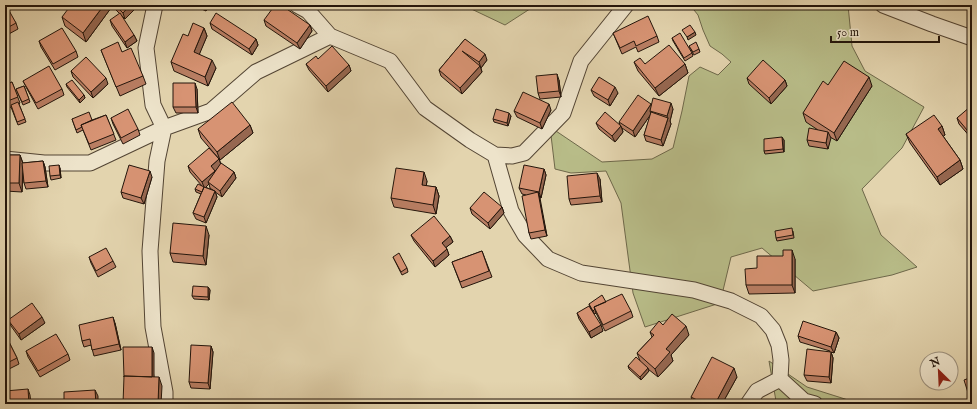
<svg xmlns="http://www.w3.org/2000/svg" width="977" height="409" font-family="'IM FELL English',serif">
	<rect width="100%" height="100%" fill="#e3d4ae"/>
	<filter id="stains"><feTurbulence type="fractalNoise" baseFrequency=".005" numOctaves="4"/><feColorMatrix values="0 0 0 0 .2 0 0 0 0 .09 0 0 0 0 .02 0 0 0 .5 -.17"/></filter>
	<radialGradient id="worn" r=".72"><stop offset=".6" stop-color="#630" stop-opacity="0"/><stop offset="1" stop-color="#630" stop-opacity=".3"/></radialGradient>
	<path fill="#b8bc88" stroke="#6e684a" d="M463 5H536L505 25Z
		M690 5H848L852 46 865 71 924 107 902 148 862 189 881 235 917 267 892 275 813 291 762 248 731 257 720 303 645 327 633 293 621 203 606 171 571 173 555 169 550 127 602 162 652 159 673 148 682 111 689 76 700 67 718 75 731 62 722 54 710 46 703 30 698 15Z
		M769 361 807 387 845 399 857 404H779L776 401Z"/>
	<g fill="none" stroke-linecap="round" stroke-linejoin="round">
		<defs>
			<path id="minor" d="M155 5 146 48 153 105 164 128 157 161 150 251 153 327 165 392V404
				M297 5 308 11 330 36 390 61 425 108 470 140 495 155 511 211 525 235 548 259 581 273 694 290 731 301 761 316 773 330 779 345 781 360 780 379 804 401 815 404
				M883 5 932 24 972 38
				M495 155 512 156 524 153 563 113 581 61 626 5
				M5 159 44 163H90L164 128 211 111 256 72 330 36
				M748 404 757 391 780 379"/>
		</defs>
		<use href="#minor" stroke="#534534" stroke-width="17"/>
		<use href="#minor" stroke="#ede3ca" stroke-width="15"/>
	</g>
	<path fill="#b97e63" stroke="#23150b" d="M111 5H139L125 19Z
		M193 5H209L206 11Z
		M74 6 111 8 86 42 65 26 62 17Z
		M5 8 16 23 18 29 7 35 5 31Z
		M110 20 134 35 137 41 127 48 112 26Z
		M264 20 310 25 312 31 300 49 266 26Z
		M210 23 256 39 258 45 252 55 212 29Z
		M204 28 207 36 199 54 216 68 208 86 174 71 171 62 188 36Z
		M613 33 657 36 659 42 638 52 636 47 622 54Z
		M672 38 692 53 693 56 685 61 673 41Z
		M465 39 487 60 481 68 482 72 462 94 441 76 439 70Z
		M39 41 76 51 78 57 55 70 41 47Z
		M689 46 699 49 700 52 694 55Z
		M101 50 122 52 143 76 146 84 120 96Z
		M318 59 349 65 351 71 328 92 309 70 306 64Z
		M634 62 645 64H685L688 73 659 96 638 71Z
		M71 71 108 84 93 98 73 77Z
		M747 78 785 80 787 86 771 104 749 84Z
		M559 80 561 97 540 99 538 93Z
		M23 81 62 89 64 95 38 109 26 87Z
		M12 82 20 103 19 104 26 122 18 125 11 107 5 109V85Z
		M66 84 84 95 85 98 80 103 67 87Z
		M828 85 872 86 837 141 830 137 828 149 809 146 807 140 818 130 806 122 803 113Z
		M24 86 30 102 23 105 16 89Z
		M197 89 198 113H176L173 107Z
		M591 90 618 93 610 106 594 96Z
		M651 104 673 109 670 121 671 124 663 146 646 141 644 135 651 114 635 137 622 128 623 132 615 142 599 129 596 123 620 125 619 122Z
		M972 107V139L959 124 957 118Z
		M551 110 542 129 517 117 514 111Z
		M106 115 116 140 91 150 83 130 77 133 72 119 92 120Z
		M511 116 508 126 494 122 493 119Z
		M111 118 138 129 140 135 123 144 113 124Z
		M250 125 253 133 220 160 201 138 198 129Z
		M942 126 945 135 943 136 960 160 963 169 940 185 910 143 906 134Z
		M784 140V152L765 154 764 151Z
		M5 155H20L23 163 43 161 45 167 48 187 26 189 24 183 23 173 22 192 5 191Z
		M219 159 221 164 234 172 236 178 222 197 210 188 209 184 205 187 215 191 217 197 206 223 196 219 193 213 201 194 196 192 195 189 202 186 190 172 188 166Z
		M60 168 61 178 51 180 50 176Z
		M544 169 546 175 541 198H539L547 236 531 239 529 233 526 195 522 194 519 188Z
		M152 177 144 204 123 198 121 192Z
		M600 179 602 202 571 205 569 199Z
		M427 181 426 186 436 187 439 196 436 214 394 207 391 198Z
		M502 207 504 213 490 229 472 214 470 208Z
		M793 231 794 238 777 241 776 238Z
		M209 235 206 265 173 262 170 253Z
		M411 235 450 236 453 242 446 247 449 255 435 267 414 241Z
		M482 251 492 277 462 288 452 262Z
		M89 257 113 261 116 267 98 277 91 263Z
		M393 257 407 268 408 272 402 275Z
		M795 259V293L749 294 746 285 757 268Z
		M208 287 210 290 209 300 194 299 192 296Z
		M606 302 631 311 633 317 605 331 596 313 594 314 590 307 589 304Z
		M577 313 603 331 591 338 579 319Z
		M5 320 7 326 5 327Z
		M8 320 45 323 21 340 11 326Z
		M115 323 121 350 94 356 91 345 84 347 82 341Z
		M663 325 689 335 671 355 673 361 658 377 648 369 649 371 641 380 629 369 628 366 640 361 637 353 652 337 650 332Z
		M836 332 839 338 834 353 831 352 833 358 831 383 807 381 804 375 830 351 800 342 798 336Z
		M5 334 17 358 19 364 5 371Z
		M211 346 213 352 210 389 191 388 189 382Z
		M26 351 68 354 70 360 40 377 28 357Z
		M737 377 722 404H694L691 397Z
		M972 377V404L970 399Z"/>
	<path fill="#966750" stroke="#23150b" d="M104 5H110L111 8 86 42 83 33Z
		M130 5H139L125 19 123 13Z
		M203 5H209L206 11Z
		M310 25 312 31 300 49 297 43Z
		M204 28 207 36 197 60 194 52Z
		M695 32 696 35 688 40 687 37Z
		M134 35 137 41 127 48 125 42Z
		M256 39 258 45 252 55 249 49Z
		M485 54 487 60 481 68 479 62Z
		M212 60 216 68 208 86 205 77Z
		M685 64 688 73 659 96 655 88Z
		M349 65 351 71 328 92 326 86Z
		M480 66 482 72 462 94 460 88Z
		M557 74 559 80 561 97 559 91Z
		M869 77 872 86 837 141 834 133Z
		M106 78 108 84 93 98 91 92Z
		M785 80 787 86 771 104 769 98Z
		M195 83 197 89 198 113 196 107Z
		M615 87 618 93 610 106 608 100Z
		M84 95 85 98 80 103 79 100Z
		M671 103 673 109 670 121 671 124 663 146 661 140 668 118 667 116Z
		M549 104 551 110 542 129 540 123Z
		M651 104 652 111H650L651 114 635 137 633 131Z
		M509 113 511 116 508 126 507 123Z
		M250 125 253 133 220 160 217 152Z
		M621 126 623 132 615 142 612 136Z
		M942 126 945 135 941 138 938 129Z
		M828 132 831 138 828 149 826 143Z
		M782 137 784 140V152L783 149Z
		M20 155 23 164 22 192 19 183Z
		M219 159 221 165 213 173 211 166Z
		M960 160 963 169 940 185 937 177Z
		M43 161 45 167 48 187 46 181Z
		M59 165 60 168 61 178 60 175Z
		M544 169 546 175 541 198 539 192Z
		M150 171 152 177 144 204 141 198Z
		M215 171 217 177 208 182 209 184 205 188 204 187 202 182Z
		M234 172 236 178 222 197 220 191Z
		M424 172 427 181 425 194 422 185Z
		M597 173 600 179 602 202 600 196Z
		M436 187 439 196 436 214 433 205Z
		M215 191 217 197 206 223 204 217Z
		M538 192 540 198 547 236 545 230Z
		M502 207 504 213 490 229 488 223Z
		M206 226 209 235 206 265 203 256Z
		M450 236 453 242 444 249 442 243Z
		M447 249 449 255 435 267 433 261Z
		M792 250 795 259V293L792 285Z
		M208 287 210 290 209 300 208 297Z
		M595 309 596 313 594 314 593 311Z
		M42 317 45 323 21 340 19 334Z
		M113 317 115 323 121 350 119 344Z
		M601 325 603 331 591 338 589 332Z
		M686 326 689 335 671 355 673 361 658 377 655 369 666 349Z
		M836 332 839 338 834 353 831 347Z
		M211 346 213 352 210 389 208 383Z
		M152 347 154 353V383L152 377Z
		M831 352 833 358 831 383 829 377Z
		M648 368 649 371 641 380 640 377Z
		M734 368 737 377 722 404H715Z
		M159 377 162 386 161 404H158Z
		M28 389 30 395 31 404H29Z
		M95 390 98 396V404H96Z"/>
	<path fill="#d79373" stroke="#23150b" d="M71 5 74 6 75 5H104L83 33 62 17Z
		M115 5H130L123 13Z
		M275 5H281L310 25 297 43 264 20Z
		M7 7 16 23 5 29V8Z
		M120 13 134 35 125 42 110 20Z
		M216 13 256 39 249 49 210 23Z
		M648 16 657 36 636 46 634 41 620 48 613 33Z
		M193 23 204 28 194 52 212 60 205 77 171 62 183 34 188 36Z
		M690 25 695 32 687 37 682 30Z
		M62 28 76 51 53 64 39 41Z
		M680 33 692 53 684 58 672 38Z
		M465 39 485 54 479 62 462 51 480 66 460 88 439 70Z
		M118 42 122 52 131 48 143 76 116 87 101 50Z
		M696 42 699 49 693 52 689 46Z
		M669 45 685 64 655 88 634 62 640 58 645 64Z
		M332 46 349 65 326 86 306 64 316 56 318 59Z
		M86 57 106 78 91 92 71 71Z
		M763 60 785 80 769 98 747 78Z
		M844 61 869 77 834 133 803 113 823 81 828 85Z
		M49 66 62 89 36 103 23 81Z
		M557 74 559 91 538 93 536 76Z
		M599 77 615 87 608 100 591 90Z
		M72 80 84 95 79 100 66 84Z
		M12 82 18 97 5 102V85Z
		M173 83H195L196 107H173Z
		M24 86 29 99 22 102 16 89Z
		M523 92 549 104 540 123 514 111Z
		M638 95 651 104 633 131 619 122Z
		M653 98 671 103 667 116 650 111Z
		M18 102 25 119 17 122 11 105Z
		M232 102 250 125 217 152 198 129Z
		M971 106 972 107V136L957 118Z
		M128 109 138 129 121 138 111 118Z
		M496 109 509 113 507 123 493 119Z
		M89 112 92 120 81 125 82 127 76 130 72 119Z
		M605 112 621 126 612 136 596 123Z
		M651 112 668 118 661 140 644 135Z
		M106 115 114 134 89 144 81 125Z
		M934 115 942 126 938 129 960 160 937 177 906 134Z
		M809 128 828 132 826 143 807 140Z
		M782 137 783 149 764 151V139Z
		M209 148 219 159 211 166 215 171 202 182 188 166Z
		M5 155H20L19 183H5Z
		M43 161 46 181 24 183 22 163Z
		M221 163 234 172 220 191 208 182Z
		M59 165 60 175 50 176 49 166Z
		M129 165 150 171 141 198 121 192Z
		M524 165 544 169 539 192 519 188Z
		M972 167V172L970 169Z
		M396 168 424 172 422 185 436 187 433 205 391 198Z
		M597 173 600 196 569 199 567 176Z
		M198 184 204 187 202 192 195 189Z
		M204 187 215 191 204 217 193 213Z
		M484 192 502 207 488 223 470 208Z
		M538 192 545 230 529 233 522 196Z
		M434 216 450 236 442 243 447 249 433 261 411 235Z
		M173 223 206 226 203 256 170 253Z
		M792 228 793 235 776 238 775 231Z
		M106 248 113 261 96 271 89 257Z
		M783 250H792V285H746L745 269 757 268V256H783Z
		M482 251 489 271 460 282 452 262Z
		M399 253 407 268 401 272 393 257Z
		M193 286 208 287V297L192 296Z
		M622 294 631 311 603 325 594 307Z
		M602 295 606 302 594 307 595 309 593 311 589 304Z
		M32 303 42 317 19 334 8 320Z
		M589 306 601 325 589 332 577 313Z
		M672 314 686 326 666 349 670 352 655 369 637 353 654 335 650 332 659 321 663 325Z
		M113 317 119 344 92 350 90 339 82 341 79 325Z
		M803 321 836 332 831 347 798 336Z
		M5 334 17 358 5 364Z
		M56 334 68 354 38 371 26 351Z
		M191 345 211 346 208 383 189 382Z
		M123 347H152V377L124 376V377Z
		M807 349 831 352 829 377 804 375Z
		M636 357 648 368 640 377 628 366Z
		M712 357 734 368 715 404H705L691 397Z
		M124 376 159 377 158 404H123Z
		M972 377V399H970L964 380Z
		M28 389 29 404H5V391Z
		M95 390 96 404H64V392Z"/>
	<rect width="977" height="409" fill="none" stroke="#e3d4ae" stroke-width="20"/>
	<rect x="6" y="6" width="965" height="397" fill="none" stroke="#23150b" stroke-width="2"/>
	<rect x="10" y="10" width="957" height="389" fill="none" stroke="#23150b"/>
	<g transform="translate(939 371) rotate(336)"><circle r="19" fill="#ede3ca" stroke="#9c917e"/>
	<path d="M0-3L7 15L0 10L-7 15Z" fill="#8f2418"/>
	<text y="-6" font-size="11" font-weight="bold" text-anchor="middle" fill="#23150b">N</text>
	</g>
	<path d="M831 36v6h108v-6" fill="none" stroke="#23150b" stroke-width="2"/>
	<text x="837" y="36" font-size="12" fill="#23150b" stroke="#ede3ca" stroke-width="3" paint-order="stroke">50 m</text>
	<rect width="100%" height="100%" filter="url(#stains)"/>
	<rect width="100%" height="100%" fill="url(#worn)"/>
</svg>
